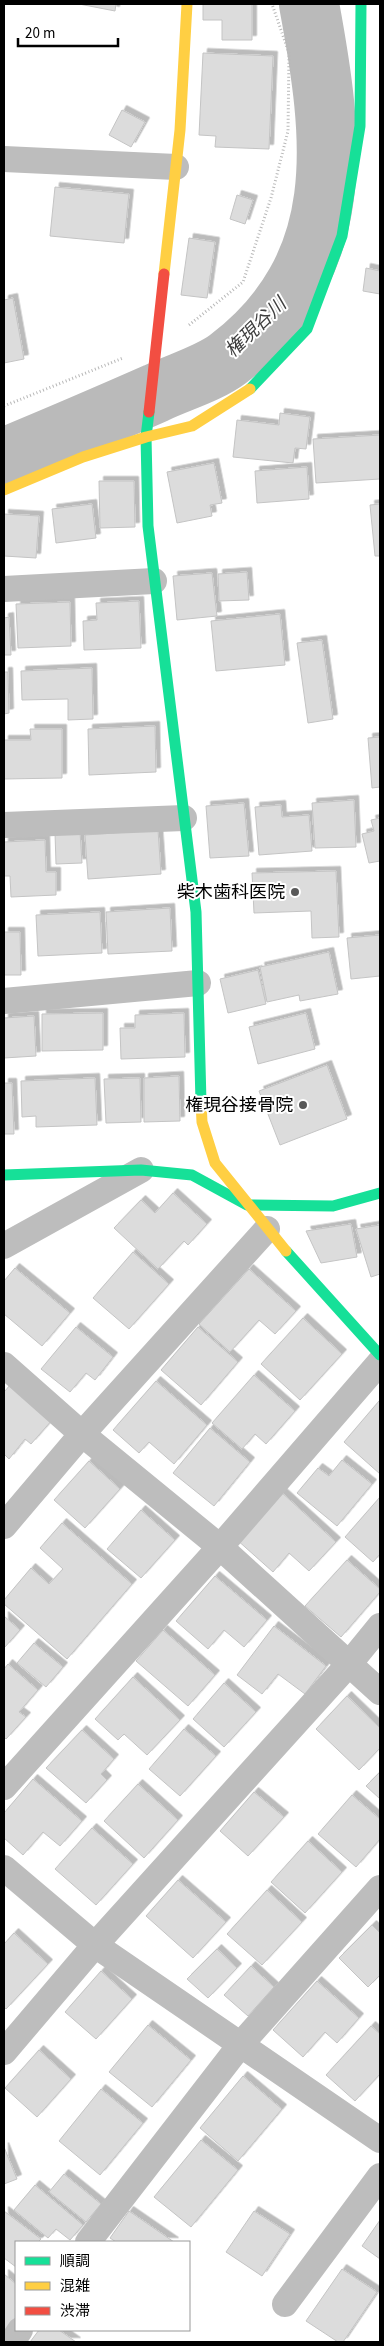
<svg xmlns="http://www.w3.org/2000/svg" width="384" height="2346" font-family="'Source Sans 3','Noto Sans JP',sans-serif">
	<defs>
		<filter id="shadow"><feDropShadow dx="4.5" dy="-4.5" stdDeviation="0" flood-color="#0004"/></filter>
	</defs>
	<rect width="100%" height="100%" fill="#fff"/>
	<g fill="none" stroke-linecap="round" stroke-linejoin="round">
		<path stroke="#bababa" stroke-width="60" d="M4 458C55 437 106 415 156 393 179 382 208 374 228 359 351 265 334 139 309 4"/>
	</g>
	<path fill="#dcdcdc" stroke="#c4c4c4" filter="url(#shadow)" d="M79 4H116L115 11Z
		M203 4H252V40H222V20H203Z
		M203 53 273 56 269 149 215 147 216 136 199 135Z
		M122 110 145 122 131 147 109 135Z
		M55 187 129 194 124 243 50 236Z
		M237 195 253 200 245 224 230 219Z
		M189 238 215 242 207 298 181 295Z
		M366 268 380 271V294L363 291Z
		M13 298 24 359 4 363V300Z
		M280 413 310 417 306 449 295 448 293 463 233 457 237 420 279 425Z
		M380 435V479L316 483 313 439Z
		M214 463 222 503 210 505 212 516 177 523 167 472Z
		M307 467 309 499 257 503 255 471Z
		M99 481H134L135 527 100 528Z
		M92 504 96 538 56 543 52 509Z
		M380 504V556H375L370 505Z
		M4 514 39 516 36 558 4 556Z
		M247 572 249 600 219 601 218 574Z
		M212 573 217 616 177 620 173 576Z
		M139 601 141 648 84 650 83 621 97 620 96 603Z
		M70 602 71 646 18 648 16 604Z
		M280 614 285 665 216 671 211 621Z
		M9 617 11 655H4V618Z
		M322 640 333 719 308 723 297 643Z
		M92 668 93 719 68 720V699L22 700 21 671Z
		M4 672H8L9 713 4 714Z
		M155 726 156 772 89 775 88 729Z
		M30 729H62V778L4 779V740H31Z
		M380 737V787L372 788 368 738Z
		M354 800 356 847 315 848 312 803Z
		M244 803 249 856 210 858 206 806Z
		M281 805 282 817 309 815 312 851 259 855 255 807Z
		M380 818V861L369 863 362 834 374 831 371 820Z
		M158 830 161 874 88 879 85 835Z
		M80 832 82 863 56 864 55 833Z
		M45 840 46 872H56V895L11 897 10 876H4V842Z
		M336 871 339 937 312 938 311 911 254 913 252 873Z
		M170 908 172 951 108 954 106 912Z
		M100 912 102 953 38 956 36 915Z
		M4 932H20L21 975H4Z
		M380 935V976L351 979 347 938Z
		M329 952 338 994 300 1001 299 995 267 1002 260 967Z
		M258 970 266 1004 228 1013 220 979Z
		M103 1013V1050L42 1051V1014Z
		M184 1013 185 1057 121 1059 120 1028H135V1015Z
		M306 1013 315 1049 258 1064 249 1027Z
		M34 1016 36 1056 4 1058V1018Z
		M327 1065 347 1119 280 1145 259 1091Z
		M179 1076 180 1121 144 1122V1078Z
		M95 1078 97 1125 36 1127V1116L22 1117 21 1081Z
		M140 1078 141 1122 106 1123 104 1079Z
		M4 1083H12L14 1134H4Z
		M173 1193 207 1224 188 1245 184 1241 158 1269 114 1228 141 1200 155 1213Z
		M351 1224 357 1257 321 1263 306 1231Z
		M380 1225V1274L371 1277 356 1229Z
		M133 1252 169 1284 129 1329 93 1298Z
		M15 1268 70 1313 42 1346 4 1314V1281Z
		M249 1269 296 1311 275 1334 259 1320 230 1352 199 1324Z
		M303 1318 342 1354 300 1400 261 1364Z
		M76 1327 113 1357 95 1380 86 1373 70 1392 41 1369Z
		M198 1327 238 1362 201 1405 161 1370Z
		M254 1375 295 1411 266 1444 255 1434 242 1449 212 1423Z
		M156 1381 207 1425 174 1464 149 1442 139 1453 113 1430Z
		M11 1384 53 1419 31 1444 25 1439 9 1459 4 1454V1392Z
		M379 1401 380 1402V1474L344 1442Z
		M210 1428 250 1462 214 1506 173 1473Z
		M342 1460 372 1484 337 1526 297 1493 318 1468 329 1476Z
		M89 1461 120 1489 85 1528 54 1500Z
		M280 1491 336 1542 309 1571 289 1553 273 1572 236 1539Z
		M380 1497V1554L373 1562 345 1537Z
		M141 1510 175 1540 141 1578 107 1549Z
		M62 1523 132 1584 67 1659 4 1604V1600L31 1568 49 1584 63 1569 40 1548Z
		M347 1560 380 1589V1592L341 1637 305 1606Z
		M215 1576 267 1620 244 1647 224 1630 208 1649 176 1621Z
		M4 1616 20 1630 5 1647 4 1646Z
		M274 1626 326 1666 305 1694 278 1674 262 1694 237 1675Z
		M163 1630 215 1675 188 1706 136 1661Z
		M34 1643 63 1667 46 1687 17 1663Z
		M8 1664 38 1690 19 1712 26 1717 6 1739 4 1737V1669Z
		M133 1677 180 1720 147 1755 124 1734 118 1740 95 1719Z
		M224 1683 256 1712 224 1747 193 1719Z
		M347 1696 380 1728V1748L359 1770 316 1729Z
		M184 1729 216 1756 180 1796 149 1769Z
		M82 1730 114 1759 101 1774 107 1780 86 1803 46 1768Z
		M380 1772V1799L366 1786Z
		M33 1779 82 1821 60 1846 43 1832 23 1855 4 1838V1813Z
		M138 1784 178 1820 144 1858 104 1821Z
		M254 1792 284 1817 248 1856 220 1831Z
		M352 1795 380 1819V1839L356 1867 318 1834Z
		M92 1828 133 1864 96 1905 55 1869Z
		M308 1841 342 1872 305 1913 271 1882Z
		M178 1880 226 1922 193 1958 146 1916Z
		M267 1890 302 1922 262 1965 227 1934Z
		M372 1925 380 1933V1975L368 1987 339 1958Z
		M14 1933 48 1964 6 2009 4 2007V1944Z
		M217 1949 237 1968 208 1998 187 1979Z
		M251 1966 274 1987 248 2016 224 1995Z
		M101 1971 132 1999 96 2039 65 2012Z
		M317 1981 359 2018 337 2043 325 2032 303 2057 273 2030Z
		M148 2025 191 2060 152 2107 109 2072Z
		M371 2026 380 2034V2074L355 2101 326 2075Z
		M39 2050 71 2079 37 2117 5 2088Z
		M243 2076 282 2109 238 2161 200 2128Z
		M101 2089 143 2123 100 2175 59 2141Z
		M201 2140 238 2170 191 2227 154 2197Z
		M4 2147 17 2179 4 2184Z
		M64 2174 101 2204 86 2222 49 2192Z
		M35 2185 83 2225 70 2240 56 2229 48 2238 14 2210Z
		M4 2211 41 2239 38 2242H16V2267L4 2258Z
		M129 2211 174 2242H116L110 2238Z
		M254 2211 290 2234 262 2276 226 2252Z
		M380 2220V2259L362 2246Z
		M342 2269 377 2292 343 2342H338L306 2321Z
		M4 2274 16 2284V2320L7 2332 4 2330Z
		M39 2330H59L76 2342H30Z"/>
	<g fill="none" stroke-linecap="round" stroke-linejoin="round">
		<path stroke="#b8b8b8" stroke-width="3" stroke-dasharray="1 2.5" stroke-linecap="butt" d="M189 325 243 282 271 198 288 131 289 53 272 4
			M4 406 123 358"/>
		<path stroke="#bdbdbd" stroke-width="26" d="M4 159 176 167
			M4 589 154 581
			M4 825 184 818
			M4 1001 198 983
			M4 1246 141 1170
			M4 1365 82 1434 220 1547 380 1692
			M4 1526 82 1434 267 1229
			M4 1787 220 1547 380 1362
			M4 1868 95 1945 380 2140
			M4 2052 95 1945 349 1664 380 1626
			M88 2242 241 2044 380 1888
			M285 2304 380 2176
			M12 2342 20 2330"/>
		<path stroke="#16e098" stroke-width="11" d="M250 389 307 329 342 236 360 126 361 4
			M149 412 146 437 148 526 196 912 201 1102
			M4 1175 141 1170 192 1175 247 1205 333 1206 380 1193
			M286 1251 380 1355"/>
		<path stroke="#ffcf43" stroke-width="11" d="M164 274 180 130 187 4
			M4 490 83 457 146 437 192 426 250 389
			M201 1102 202 1122 215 1163 286 1251"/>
		<path stroke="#f24e42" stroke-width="11" d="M149 412 164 274"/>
	</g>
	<g fill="#595959" stroke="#fff" stroke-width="2">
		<circle cx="295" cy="892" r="5"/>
		<circle cx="303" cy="1105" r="5"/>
	</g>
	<g text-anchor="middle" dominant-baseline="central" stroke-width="4" stroke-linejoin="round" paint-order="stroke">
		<g font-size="18" fill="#000" stroke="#fff" text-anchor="end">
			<text x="285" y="892">柴木歯科医院</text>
			<text x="293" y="1105">権現谷接骨院</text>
		</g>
		<g font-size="19" font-style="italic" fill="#3e3e3e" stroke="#fff">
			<text transform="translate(256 328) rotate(-44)">権現谷川</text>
		</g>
	</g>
	<rect width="384" height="2346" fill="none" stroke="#000000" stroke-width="10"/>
	<rect x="15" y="2241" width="175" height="90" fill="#ffffff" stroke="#999999"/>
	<rect x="25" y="2257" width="25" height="8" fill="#16e098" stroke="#999999"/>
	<text x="60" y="2266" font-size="15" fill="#000000">順調</text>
	<rect x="25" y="2282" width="25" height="8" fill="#ffcf43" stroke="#999999"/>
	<text x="60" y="2291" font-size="15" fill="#000000">混雑</text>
	<rect x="25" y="2307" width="25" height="8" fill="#f24e42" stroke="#999999"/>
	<text x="60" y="2316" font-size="15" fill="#000000">渋滞</text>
	<path d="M18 38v8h100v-8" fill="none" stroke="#000000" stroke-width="2.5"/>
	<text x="25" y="38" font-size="15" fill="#000000" stroke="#ffffff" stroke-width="4" paint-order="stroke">20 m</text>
</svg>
